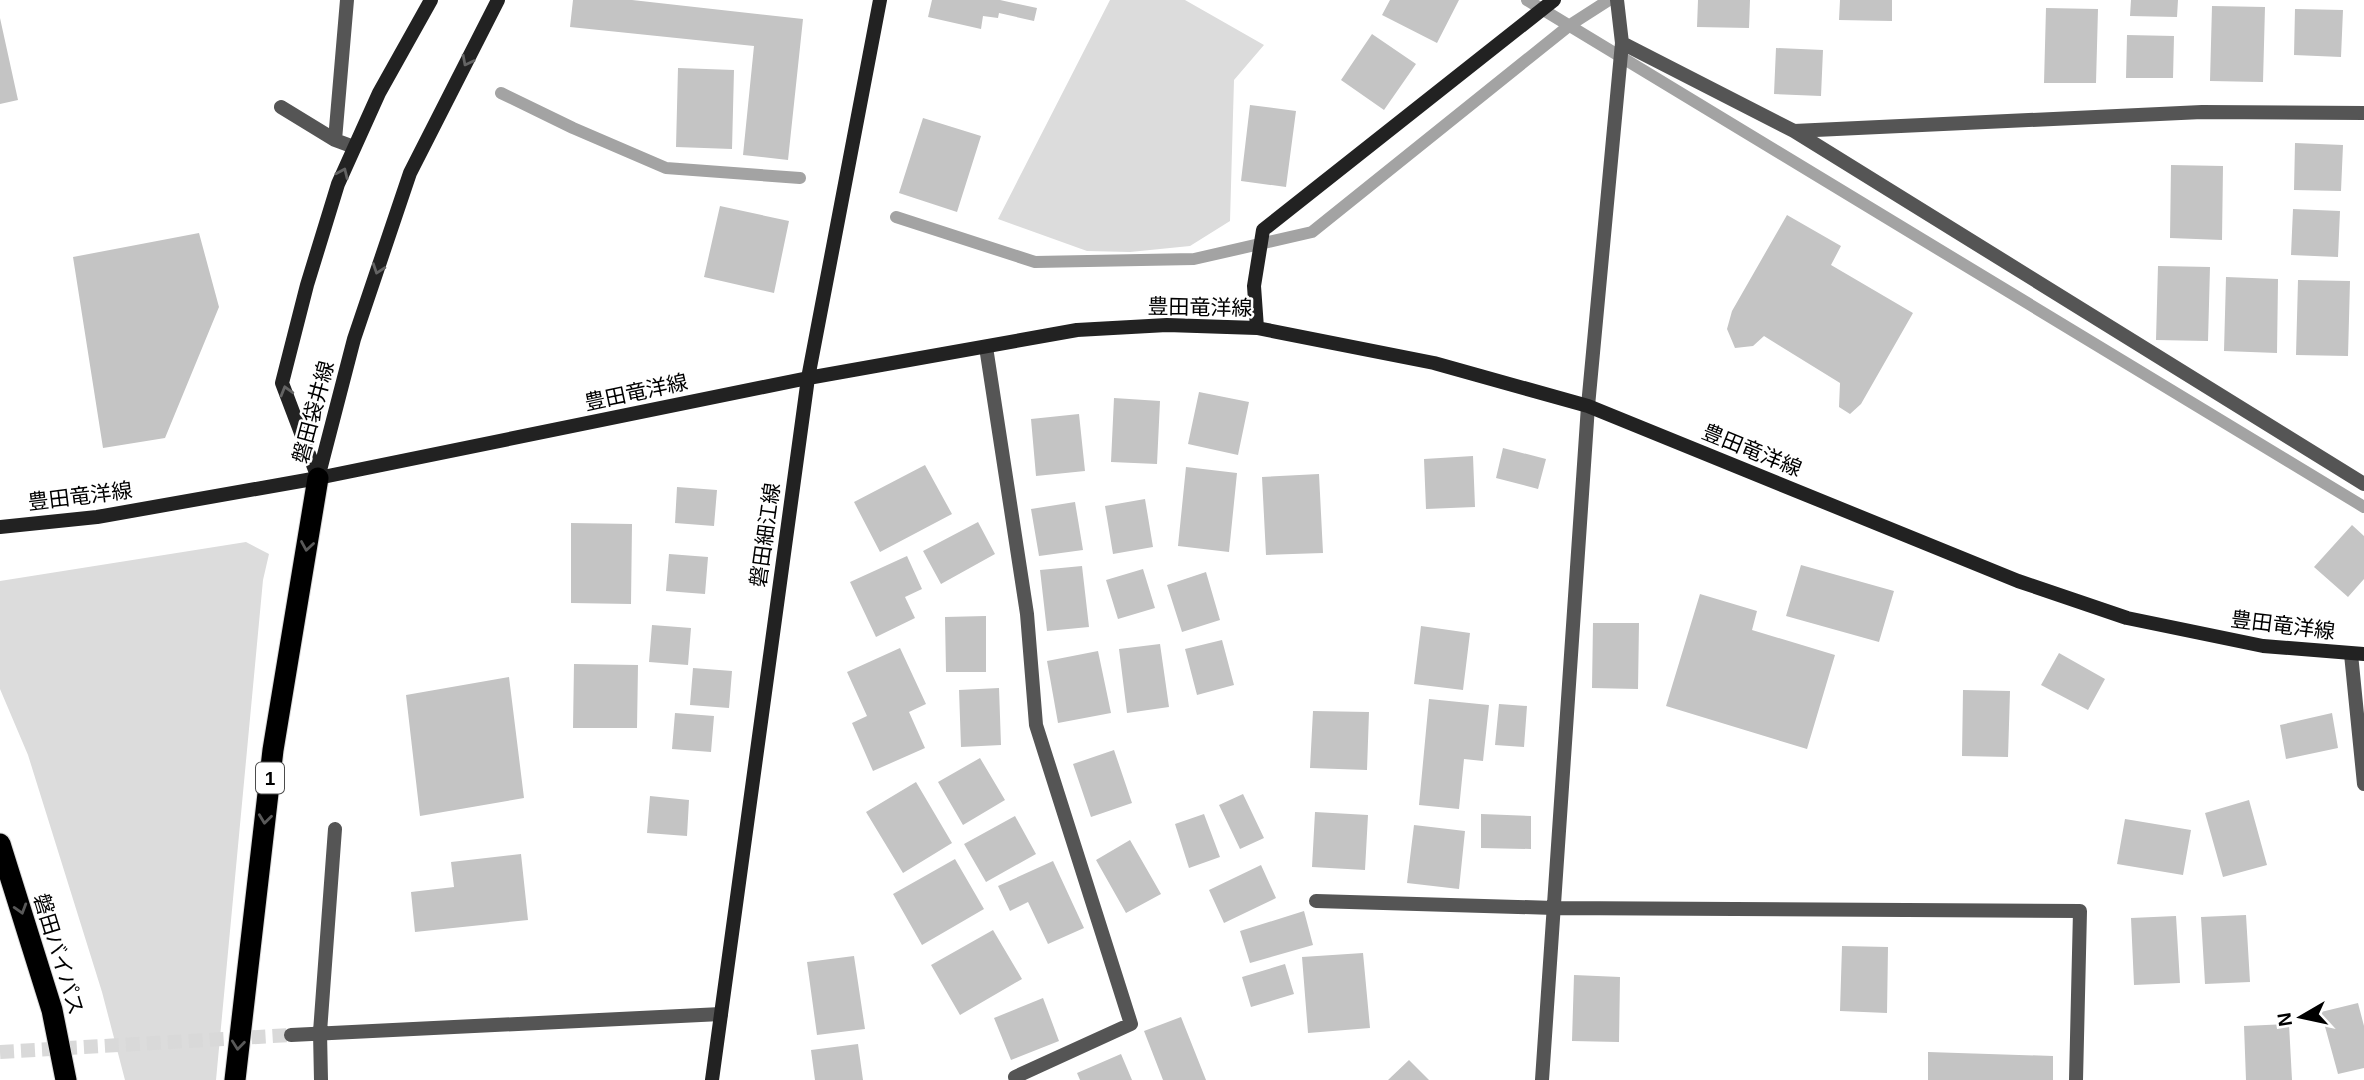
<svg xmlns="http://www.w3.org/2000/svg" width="2364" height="1080" font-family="Arial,'Noto Sans JP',sans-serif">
	<rect width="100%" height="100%" fill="#fff"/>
	<path fill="#dcdcdc" d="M1110 0H1185L1264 45 1234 80 1230 221 1190 246 1130 252 1087 251 998 219Z
		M246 542 269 554 263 580 216 1080H125L102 992 28 755 0 689V581Z"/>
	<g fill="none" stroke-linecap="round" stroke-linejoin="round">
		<path stroke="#a3a3a3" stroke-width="12" d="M1527 0 2364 507
			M501 93 573 128 666 168 800 178
			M896 217 1035 262 1194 259 1312 232 1570 25 1609 0"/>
	</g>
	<path fill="#c4c4c4" d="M573 0H632L803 19 788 160 743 155 754 46 570 27Z
		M932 0H1000L1037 8 1034 21 999 13 998 18 983 16 981 29 928 17Z
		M1390 0H1459L1437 43 1382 15Z
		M1698 0H1750L1749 28 1697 27Z
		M1840 0H1892V21L1839 20Z
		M2131 0H2178L2177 17 2130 16Z
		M2212 6 2265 7 2263 82 2210 81Z
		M2046 8 2098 9 2096 83H2044Z
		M2295 9 2343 10 2341 57 2294 55Z
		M0 18 18 100 0 104Z
		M1372 34 1416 64 1384 110 1341 80Z
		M2127 35 2174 36 2173 78H2126Z
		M1776 48 1823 50 1821 96 1774 94Z
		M678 68 734 70 732 149 676 147Z
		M1250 105 1296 111 1286 187 1241 181Z
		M923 118 981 136 957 212 899 193Z
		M2295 143 2343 145 2341 191 2294 190Z
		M2171 165 2223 166 2222 240 2170 238Z
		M720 206 789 221 774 293 704 277Z
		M2293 209 2340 211 2338 257 2291 255Z
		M1787 215 1841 246 1831 265 1913 313 1861 404 1850 414 1839 407 1840 383 1764 336 1753 346 1735 348 1727 329 1732 311Z
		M199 233 219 307 165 438 103 448 73 257Z
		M2158 266 2210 267 2208 341 2156 340Z
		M2226 277 2278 279 2277 353 2224 351Z
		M2298 280 2350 281 2348 356 2296 355Z
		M1199 392 1249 402 1238 455 1188 444Z
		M1114 398 1160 401 1157 464 1111 462Z
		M1079 414 1085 471 1036 476 1031 419Z
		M1503 448 1546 459 1538 489 1496 478Z
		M1473 456 1475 507 1426 509 1424 459Z
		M925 465 952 514 880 552 854 502Z
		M1186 467 1237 473 1229 552 1178 546Z
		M1319 474 1323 553 1266 555 1262 477Z
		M677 487 717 490 714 526 675 523Z
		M1145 499 1153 547 1113 554 1105 506Z
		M1075 502 1083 550 1039 556 1031 509Z
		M978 522 995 554 941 584 923 551Z
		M571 523 632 524 631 604 571 603Z
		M2352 525 2364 536V579L2348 597 2314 567Z
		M669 554 708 557 705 594 666 591Z
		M907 556 922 589 905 597 915 618 876 637 850 582Z
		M1801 565 1894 591 1879 642 1786 616Z
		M1082 566 1089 627 1047 631 1040 570Z
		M1143 569 1155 608 1118 619 1106 580Z
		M1206 572 1220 620 1182 632 1167 585Z
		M1700 594 1757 611 1752 630 1835 655 1807 749 1666 706Z
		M986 616V672H946L945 617Z
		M1593 623H1639L1638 689 1592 688Z
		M652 625 691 628 688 665 649 662Z
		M1421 626 1470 633 1463 690 1414 684Z
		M1222 640 1234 685 1197 695 1185 649Z
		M1160 644 1169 707 1127 713 1119 649Z
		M900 648 926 704 909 712 925 748 873 771 852 723 867 716 847 672Z
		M1098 651 1111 713 1058 723 1047 661Z
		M2059 653 2105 679 2088 710 2041 685Z
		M574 664 638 665 637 728H573Z
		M693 668 732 671 729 708 690 705Z
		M509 677 524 798 420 816 406 695Z
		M999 688 1001 745 961 747 959 690Z
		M1963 690 2010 691 2008 757 1962 756Z
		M1429 699 1489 705 1483 761 1464 759 1459 809 1419 805Z
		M1499 704 1527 706 1524 747 1495 745Z
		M1313 711 1369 712 1367 770 1310 768Z
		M675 713 714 716 711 752 672 749Z
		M2332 713 2338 748 2286 759 2280 725Z
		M1114 750 1132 803 1091 817 1073 764Z
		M980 758 1005 800 963 825 938 782Z
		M916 782 952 843 903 873 866 812Z
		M1243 794 1264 838 1240 849 1219 805Z
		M650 796 689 800 687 836 647 833Z
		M2249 800 2267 865 2223 877 2205 813Z
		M1315 812 1368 815 1365 870 1312 867Z
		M1204 814 1220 857 1189 868 1175 824Z
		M1481 814 1531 816V849L1481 848Z
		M1015 816 1036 854 986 882 964 844Z
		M2125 819 2191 830 2183 875 2117 864Z
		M1414 825 1465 831 1459 889 1407 883Z
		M1130 840 1161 894 1126 913 1096 860Z
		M521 854 528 920 415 932 411 892 454 887 451 862Z
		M955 859 984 909 922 945 893 894Z
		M1053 861 1084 928 1048 944 1028 902 1010 911 998 886Z
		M1261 865 1276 898 1224 923 1209 890Z
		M1304 911 1313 945 1250 963 1240 931Z
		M2246 915 2250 982 2205 984 2201 917Z
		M2176 916 2180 983 2134 985 2131 918Z
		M993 930 1022 979 960 1015 931 965Z
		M1842 946 1888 947 1887 1013 1840 1011Z
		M1363 953 1370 1028 1308 1033 1302 957Z
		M854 956 865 1029 817 1035 807 962Z
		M1285 964 1294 994 1251 1007 1242 977Z
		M1574 975 1620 977 1619 1042 1572 1041Z
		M1043 998 1059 1041 1011 1060 994 1018Z
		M2358 1003 2364 1026V1068L2338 1074 2321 1012Z
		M1181 1017 1206 1080H1163L1144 1031Z
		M2289 1024 2292 1080H2246L2244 1026Z
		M858 1044 863 1080H815L811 1050Z
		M1928 1052 2053 1056V1080H1928Z
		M1121 1054 1132 1080H1080L1077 1073Z
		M1409 1060 1429 1080H1388Z"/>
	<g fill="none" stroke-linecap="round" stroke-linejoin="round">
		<path stroke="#d9d9d9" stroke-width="14" stroke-dasharray="14 7" stroke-linecap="butt" d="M0 1052 291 1035"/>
		<defs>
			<path id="highway" d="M0 844 52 1010 66 1080
				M235 1080 273 750 318 478"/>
		</defs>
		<use href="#highway" stroke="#dbdbdb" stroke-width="23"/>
		<path stroke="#555" stroke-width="14" d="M1622 43 1794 131 2202 112 2364 113
			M281 107 335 140 354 147
			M1794 131 2364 484
			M335 140 347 0
			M986 347 1027 614 1036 725 1131 1024 1015 1077 1019 1080
			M2351 654 2364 784
			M1316 901 1554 908 2080 911 2076 1080
			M291 1035 721 1014
			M321 1080 320 1032 335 829
			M1542 1080 1588 406 1622 43 1617 0"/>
		<path stroke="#222" stroke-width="14" d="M1257 328 1254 286 1263 230 1554 0
			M318 478 282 383 307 285 338 184 379 93 431 0
			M318 478 354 339 410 173 498 0
			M0 527 97 517 318 478 808 378 1077 330 1167 325 1257 328 1434 363 1588 406 2018 581 2127 618 2263 646 2364 654
			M712 1080 808 378 880 0"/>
		<use href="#highway" stroke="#000" stroke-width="21"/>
	</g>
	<defs><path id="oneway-chevron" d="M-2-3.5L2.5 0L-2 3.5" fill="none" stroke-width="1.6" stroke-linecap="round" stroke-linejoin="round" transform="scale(1.75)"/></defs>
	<g stroke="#646464">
		<use href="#oneway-chevron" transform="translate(467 61) rotate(117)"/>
		<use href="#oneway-chevron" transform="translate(343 173) rotate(-66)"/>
		<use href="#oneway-chevron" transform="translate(378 269) rotate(109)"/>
		<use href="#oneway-chevron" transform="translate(286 391) rotate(-106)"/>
	</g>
	<g stroke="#595959">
		<use href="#oneway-chevron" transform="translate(307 546) rotate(99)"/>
		<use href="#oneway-chevron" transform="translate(265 819) rotate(97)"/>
		<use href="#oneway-chevron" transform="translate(21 909) rotate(73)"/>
		<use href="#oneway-chevron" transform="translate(238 1045) rotate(96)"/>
	</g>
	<g text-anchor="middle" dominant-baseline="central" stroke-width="5" stroke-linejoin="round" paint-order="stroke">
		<rect fill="#fff" stroke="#4c4c4c" stroke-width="2" x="256" y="762.5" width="28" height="31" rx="5"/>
		<g font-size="19" font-weight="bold" fill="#000">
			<text x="270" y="778">1</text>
		</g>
		<g font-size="21" fill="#000" stroke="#fff">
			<text transform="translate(1200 307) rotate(1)">豊田竜洋線</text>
			<text transform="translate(636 392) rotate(-12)">豊田竜洋線</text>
			<text transform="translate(313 412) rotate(-75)">磐田袋井線</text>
			<text transform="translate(1752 450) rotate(22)">豊田竜洋線</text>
			<text transform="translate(80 496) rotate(-7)">豊田竜洋線</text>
			<text transform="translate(765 535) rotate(-82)">磐田細江線</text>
			<text transform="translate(2283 625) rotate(7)">豊田竜洋線</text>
			<text transform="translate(59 954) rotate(73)">磐田バイパス</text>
		</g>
	</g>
	<g transform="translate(2301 1017) rotate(261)" stroke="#ffffff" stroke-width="5" paint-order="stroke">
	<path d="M0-5L12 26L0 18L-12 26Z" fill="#000000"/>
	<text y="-10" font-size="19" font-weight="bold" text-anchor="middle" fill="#000000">N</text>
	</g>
</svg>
